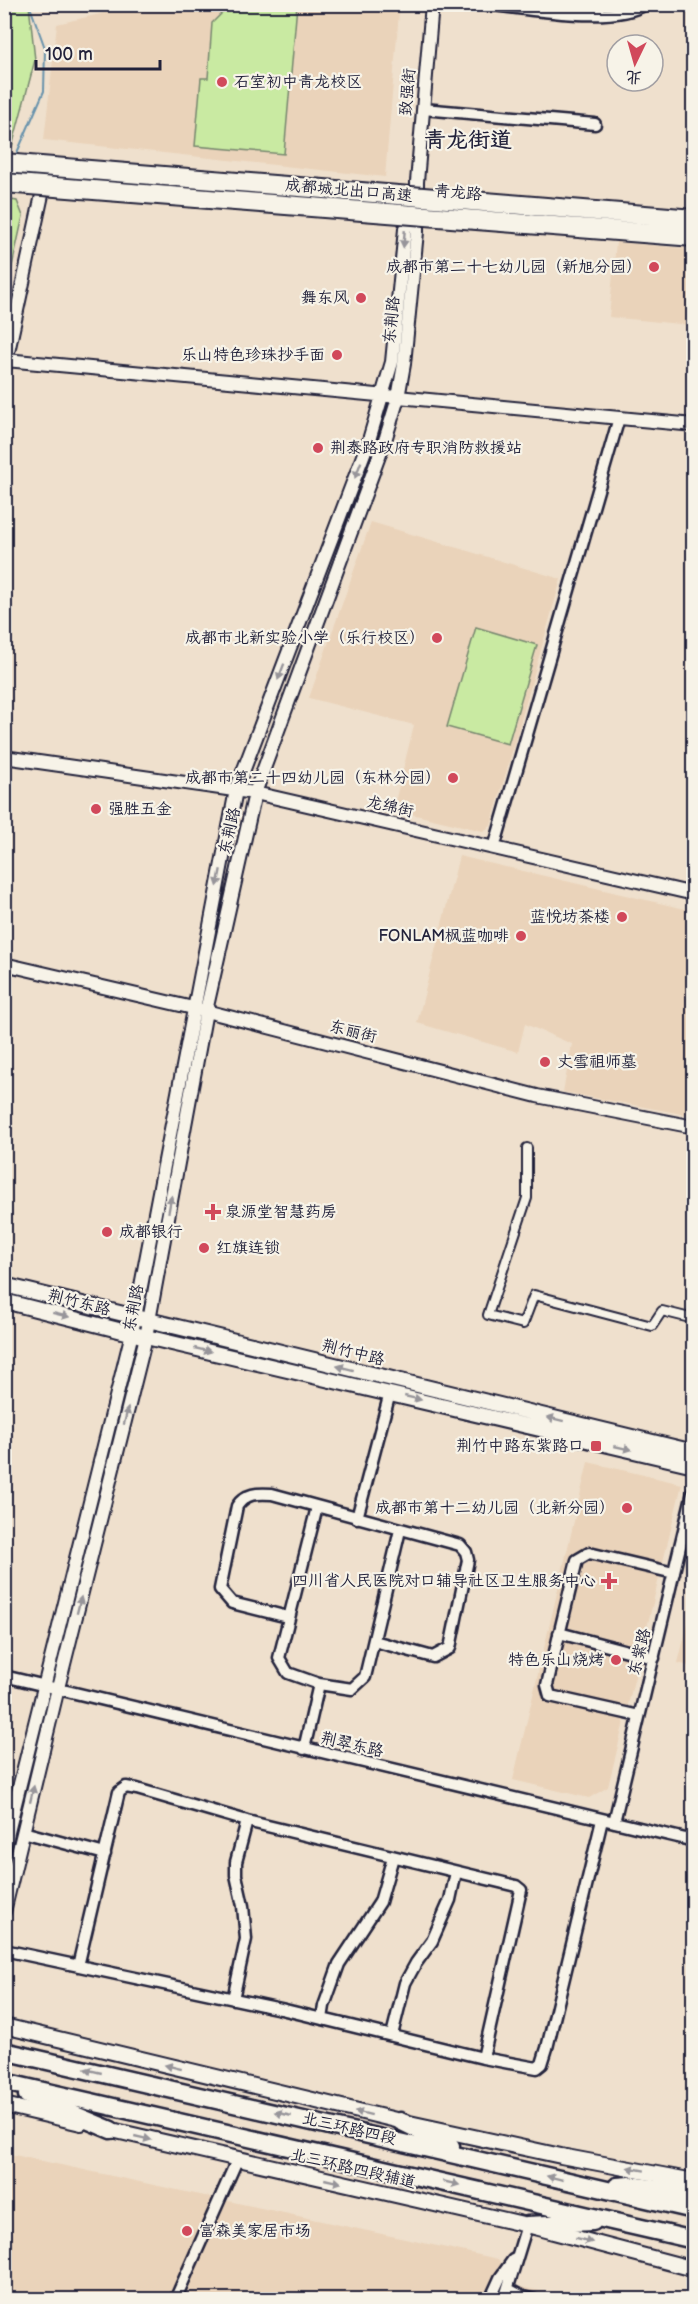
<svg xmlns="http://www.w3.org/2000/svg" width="698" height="2304" font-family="'Balsamiq Sans','LXGW WenKai TC',sans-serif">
	<rect width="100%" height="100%" fill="#efe0cd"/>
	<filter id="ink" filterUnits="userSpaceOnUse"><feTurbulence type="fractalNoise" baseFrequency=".0167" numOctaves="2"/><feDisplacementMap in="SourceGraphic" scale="12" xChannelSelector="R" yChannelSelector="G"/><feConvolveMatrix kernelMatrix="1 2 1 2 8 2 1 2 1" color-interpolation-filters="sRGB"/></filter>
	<g filter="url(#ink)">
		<path fill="#ead3ba" d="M143 4H317L399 12 385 177 44 140 57 24Z
			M616 242 693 249V286L690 325 609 317Z
			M371 522 561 579 491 826 483 831 403 812 394 806 414 725 309 698Z
			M459 856 693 911V1116L563 1092 572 1044 525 1024 518 1052 417 1023Z
			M588 1462 682 1484 608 1787 589 1798 513 1780Z
			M693 1603V1667L678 1663Z
			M5 2153 498 2259 515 2286 581 2299 5 2300Z"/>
		<path fill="#c9eaa2" stroke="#76866e" stroke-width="1.5" d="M5 4 29 5 35 60 12 147 5 146Z
			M230 5H297L284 154 195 146 201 78H208L212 23Z
			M5 199 17 201 23 216 5 298Z
			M476 627 537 645 508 744 447 727Z"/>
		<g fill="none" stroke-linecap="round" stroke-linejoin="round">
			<path stroke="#6792ac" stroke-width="2" d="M16 155 44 91 45 48 29 4"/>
			<defs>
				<path id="pedestrian" d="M527 1148V1198L488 1315 523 1324 534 1295 652 1326 662 1311 694 1319"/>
				<path id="minor" d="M485 4C524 8 614 25 645 4
					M423 109 595 124
					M494 848 619 418
					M317 1507 279 1658 288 1673 319 1684 352 1689 365 1677 400 1530
					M357 1518 390 1393
					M288 1617 232 1603 220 1589 237 1506C246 1493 257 1493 272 1494L460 1545 466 1552 468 1560 450 1648 433 1657 374 1641
					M559 1633 654 1658
					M4 1676 694 1841
					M639 1716 550 1696 547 1685 577 1560 589 1553 674 1573
					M304 1749 319 1684
					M614 1822 694 1488
					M23 1832 105 1854
					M4 1950 281 2009 483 2058 537 2068 542 2064 547 2048 602 1820
					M78 1966 119 1792 126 1787 137 1789 247 1821 516 1886 521 1890 483 2058
					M233 1999 246 1939 243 1906 236 1875V1862L247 1821
					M322 2019 324 2006 339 1964 380 1902 393 1857
					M392 2035 405 1983 416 1963 432 1941 450 1900 456 1872
					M508 2289 523 2297 535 2300
					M175 2300 237 2160
					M490 2300 500 2278 513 2260
					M504 2300 527 2225"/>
				<path id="tertiary" d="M4 173 419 207
					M6 360 694 425
					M5 366 45 181
					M4 757 255 793 694 894
					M4 964 206 1011 537 1096 694 1127
					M4 1848 132 1333 236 790 369 440 392 362 405 229 410 210
					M4 1912 58 1688 146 1337 206 1011 255 793 386 437 398 398 404 364 417 232V182L432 4"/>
				<path id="secondary" d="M4 1285 694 1452
					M4 1301 146 1337 694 1465
					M4 2026 400 2121 561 2156 694 2181
					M4 2105 81 2123
					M103 2128 527 2225 694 2269"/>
				<path id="trunk" d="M4 2051 694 2210
					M4 2082 694 2240
					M27 2095 111 2130
					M400 2121 451 2146
					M617 2186 630 2185 694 2194
					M527 2225 593 2222"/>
			</defs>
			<use href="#pedestrian" stroke="#22223b" stroke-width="12"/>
			<use href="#minor" stroke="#22223b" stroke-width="15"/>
			<use href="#tertiary" stroke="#22223b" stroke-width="16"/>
			<use href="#secondary" stroke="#22223b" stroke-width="18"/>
			<use href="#trunk" stroke="#22223b" stroke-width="21"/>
			<use href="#pedestrian" stroke="#f7f3e8" stroke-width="8"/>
			<use href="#minor" stroke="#f7f3e8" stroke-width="10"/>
			<use href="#tertiary" stroke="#f7f3e8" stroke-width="12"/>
			<use href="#secondary" stroke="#f7f3e8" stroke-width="14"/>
			<use href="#trunk" stroke="#f7f3e8" stroke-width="16"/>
			<defs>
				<path id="motorway-bridge" d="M4 163 694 219
					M4 183 694 237"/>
			</defs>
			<use href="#motorway-bridge" stroke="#22223b" stroke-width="22" stroke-linecap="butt"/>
			<use href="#motorway-bridge" stroke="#f7f3e8" stroke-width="18"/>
		</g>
		<defs><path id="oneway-solid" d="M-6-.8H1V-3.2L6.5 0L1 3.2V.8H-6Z" transform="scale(1.5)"/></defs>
		<g fill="#97959a">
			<use href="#oneway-solid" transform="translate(404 239) rotate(95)"/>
			<use href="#oneway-solid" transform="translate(358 470) rotate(111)"/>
			<use href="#oneway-solid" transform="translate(281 672) rotate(111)"/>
			<use href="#oneway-solid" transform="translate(219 878) rotate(101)"/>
			<use href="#oneway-solid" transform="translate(170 1204) rotate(-80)"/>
			<use href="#oneway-solid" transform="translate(61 1315) rotate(14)"/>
			<use href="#oneway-solid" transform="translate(203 1350) rotate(13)"/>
			<use href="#oneway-solid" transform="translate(345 1368) rotate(-166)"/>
			<use href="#oneway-solid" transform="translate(413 1398) rotate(13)"/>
			<use href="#oneway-solid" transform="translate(126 1416) rotate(-76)"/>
			<use href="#oneway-solid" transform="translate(555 1419) rotate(-166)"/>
			<use href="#oneway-solid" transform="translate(623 1448) rotate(13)"/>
			<use href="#oneway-solid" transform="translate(79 1605) rotate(-76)"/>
			<use href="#oneway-solid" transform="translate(32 1794) rotate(-77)"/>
			<use href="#oneway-solid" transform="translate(173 2067) rotate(-166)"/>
			<use href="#oneway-solid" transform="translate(93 2071) rotate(-167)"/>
			<use href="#oneway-solid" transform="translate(363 2113) rotate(-166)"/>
			<use href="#oneway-solid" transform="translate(283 2114) rotate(-167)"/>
			<use href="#oneway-solid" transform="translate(143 2138) rotate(13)"/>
			<use href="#oneway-solid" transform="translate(636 2169) rotate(-170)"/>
			<use href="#oneway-solid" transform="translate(555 2178) rotate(-166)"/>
			<use href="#oneway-solid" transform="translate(333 2181) rotate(13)"/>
			<use href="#oneway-solid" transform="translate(451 2183) rotate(13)"/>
			<use href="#oneway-solid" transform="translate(584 2240) rotate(15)"/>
		</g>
	</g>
	<g fill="#d1495b" stroke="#f7f3e8" stroke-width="2">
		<circle cx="222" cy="82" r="6"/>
		<circle cx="654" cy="267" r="6"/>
		<circle cx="361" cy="298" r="6"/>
		<circle cx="337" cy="355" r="6"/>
		<circle cx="318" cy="448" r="6"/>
		<circle cx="437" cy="638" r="6"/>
		<circle cx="453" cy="778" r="6"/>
		<circle cx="96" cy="809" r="6"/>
		<circle cx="622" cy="917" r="6"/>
		<circle cx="521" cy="936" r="6"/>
		<circle cx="545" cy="1062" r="6"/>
		<path d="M210 1203h6v6h6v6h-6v6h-6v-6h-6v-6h6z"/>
		<circle cx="107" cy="1232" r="6"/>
		<circle cx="204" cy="1248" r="6"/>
		<rect x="590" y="1440" width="12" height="12" rx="3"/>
		<circle cx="627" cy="1508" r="6"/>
		<path d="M606 1572h6v6h6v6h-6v6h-6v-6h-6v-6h6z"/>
		<circle cx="616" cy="1660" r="6"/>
		<circle cx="187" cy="2231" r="6"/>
	</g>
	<g text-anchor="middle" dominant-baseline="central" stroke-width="4.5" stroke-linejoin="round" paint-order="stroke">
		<g font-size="16" fill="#22223b" stroke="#f7f3e8" text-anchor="end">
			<text x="234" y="82" text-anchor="start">石室初中青龙校区</text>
			<text x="642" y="267">成都市第二十七幼儿园（新旭分园）</text>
			<text x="349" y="298">舞东风</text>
			<text x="325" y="355">乐山特色珍珠抄手面</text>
			<text x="330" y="448" text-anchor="start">荆泰路政府专职消防救援站</text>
			<text x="425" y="638">成都市北新实验小学（乐行校区）</text>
			<text x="441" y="778">成都市第二十四幼儿园（东林分园）</text>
			<text x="108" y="809" text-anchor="start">强胜五金</text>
			<text x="610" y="917">蓝悦坊茶楼</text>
			<text x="509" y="936">FONLAM枫蓝咖啡</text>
			<text x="557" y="1062" text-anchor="start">丈雪祖师墓</text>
			<text x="225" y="1212" text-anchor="start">泉源堂智慧药房</text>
			<text x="119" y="1232" text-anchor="start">成都银行</text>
			<text x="216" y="1248" text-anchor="start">红旗连锁</text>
			<text x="584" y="1446">荆竹中路东紫路口</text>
			<text x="615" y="1508">成都市第十二幼儿园（北新分园）</text>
			<text x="596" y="1581">四川省人民医院对口辅导社区卫生服务中心</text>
			<text x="604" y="1660">特色乐山烧烤</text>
			<text x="199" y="2231" text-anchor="start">富森美家居市场</text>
		</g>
		<g font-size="16" fill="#22223b" stroke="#f7f3e8">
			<text transform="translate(408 92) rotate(-85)">致强街</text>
			<text transform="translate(349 191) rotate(5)">成都城北出口高速</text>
			<text transform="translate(458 193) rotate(5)">青龙路</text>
			<text transform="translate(392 320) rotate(-84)">东荆路</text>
			<text transform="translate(390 807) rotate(13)">龙绵街</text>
			<text transform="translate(230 831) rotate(-77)">东荆路</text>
			<text transform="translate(353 1032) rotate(14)">东丽街</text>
			<text transform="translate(79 1303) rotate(14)">荆竹东路</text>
			<text transform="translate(134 1308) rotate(-79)">东荆路</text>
			<text transform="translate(353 1353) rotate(14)">荆竹中路</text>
			<text transform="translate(640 1652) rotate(-76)">东紫路</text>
			<text transform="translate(352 1745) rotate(13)">荆翠东路</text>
			<text transform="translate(349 2129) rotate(13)">北三环路四段</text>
			<text transform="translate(353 2169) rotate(13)">北三环路四段辅道</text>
		</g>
		<g font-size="22" font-weight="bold" fill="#22223b" stroke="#f7f3e8">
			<text x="468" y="140">青龙街道</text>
		</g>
	</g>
	<rect width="698" height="2304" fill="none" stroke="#f7f3e8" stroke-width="24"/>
	<rect x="12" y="12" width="674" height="2280" fill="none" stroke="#22223b" stroke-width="2" filter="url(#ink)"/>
	<g transform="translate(635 63) rotate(185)"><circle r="28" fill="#f7f3e8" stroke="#a29fa3" stroke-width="1.5"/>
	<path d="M0-4.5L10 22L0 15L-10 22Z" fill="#d1495b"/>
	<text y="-9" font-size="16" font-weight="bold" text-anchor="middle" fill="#22223b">北</text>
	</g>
	<path d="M36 60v9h124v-9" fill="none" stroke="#22223b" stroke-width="3"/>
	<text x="45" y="60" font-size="18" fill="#22223b" stroke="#f7f3e8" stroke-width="4.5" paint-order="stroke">100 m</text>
</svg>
